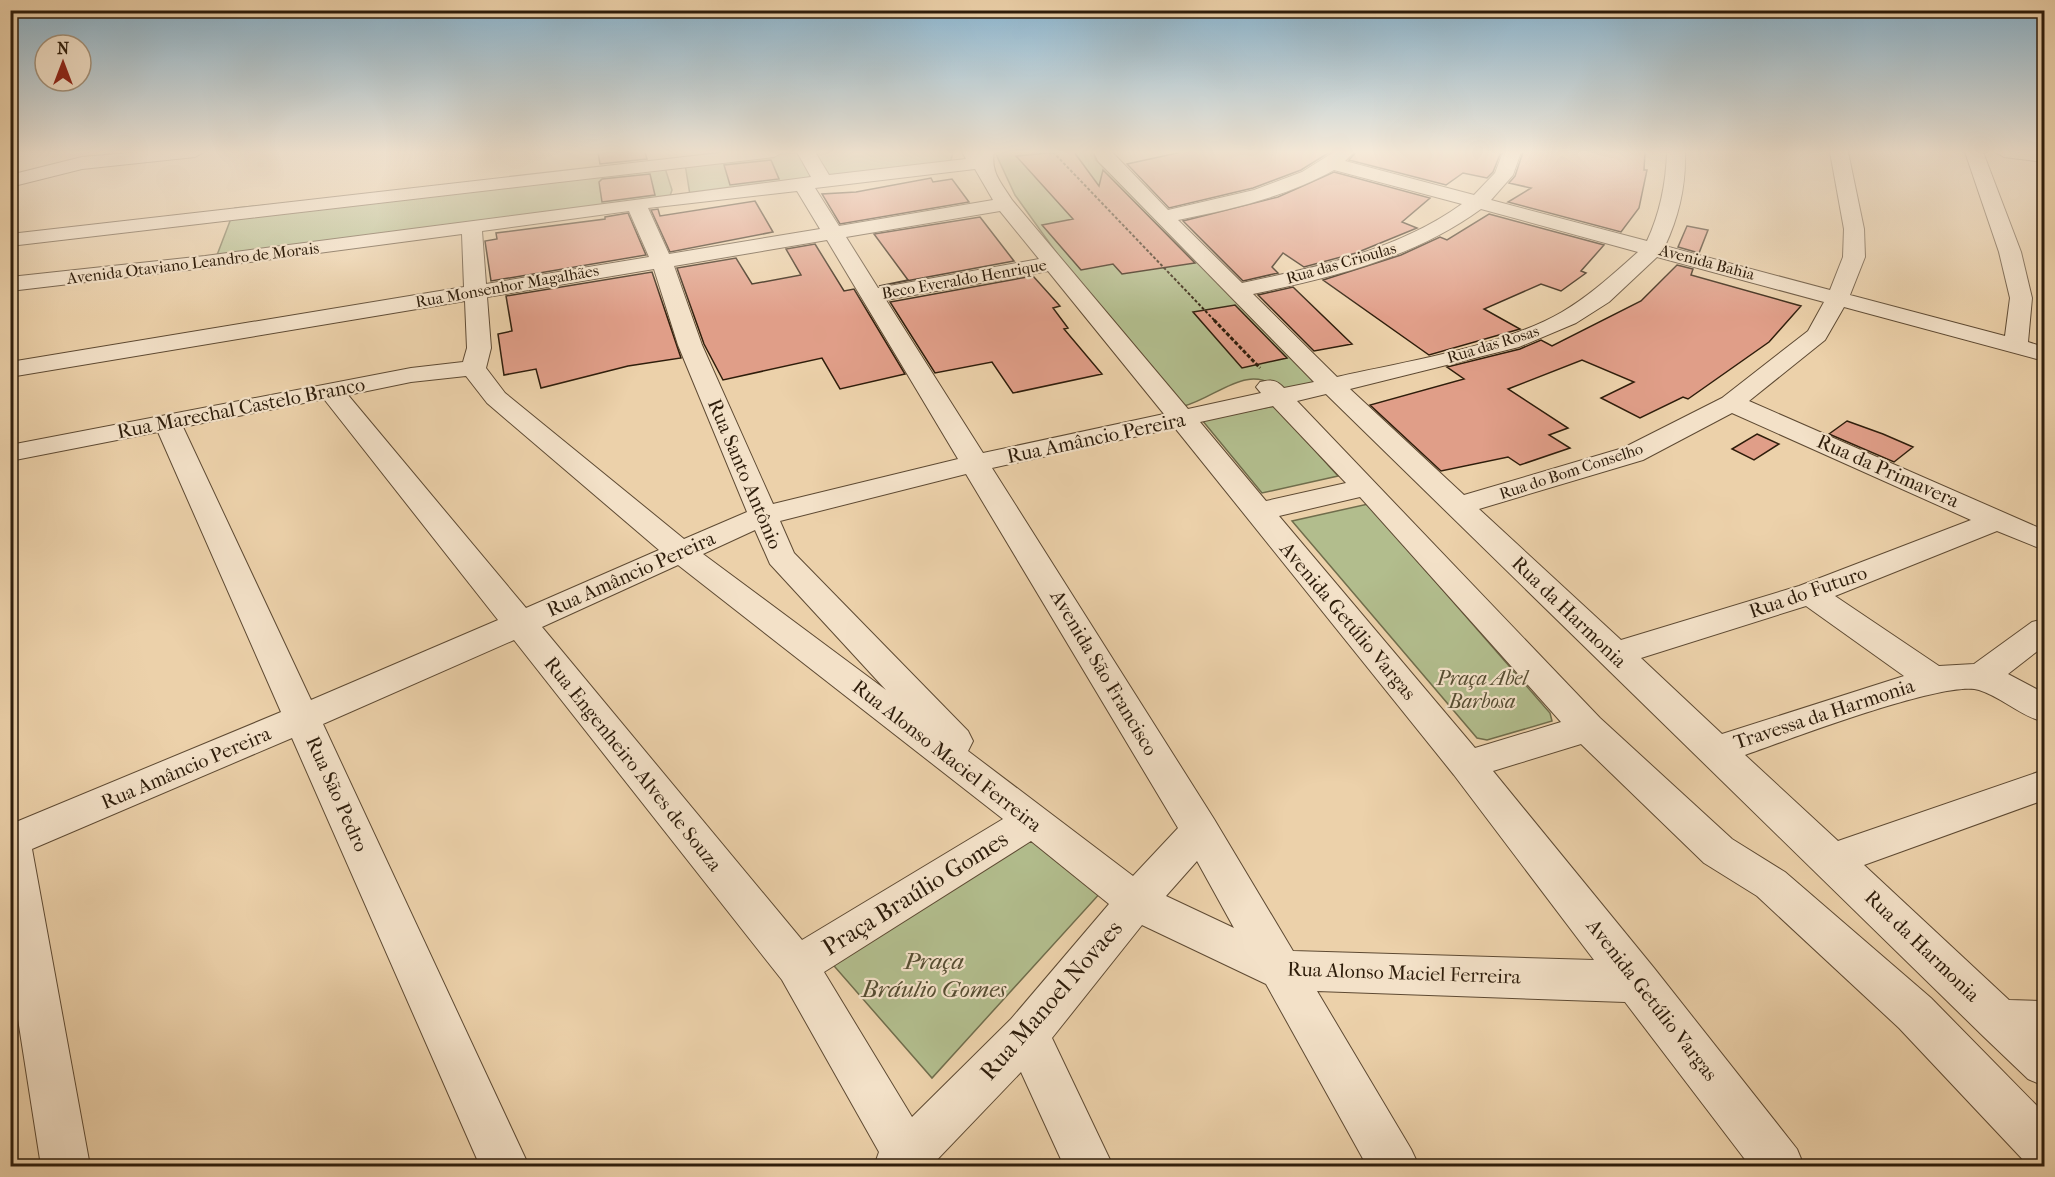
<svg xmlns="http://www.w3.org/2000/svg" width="2055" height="1177" font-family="'IM FELL French Canon',serif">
	<rect width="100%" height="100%" fill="#ecd1aa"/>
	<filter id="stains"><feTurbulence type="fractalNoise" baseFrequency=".00333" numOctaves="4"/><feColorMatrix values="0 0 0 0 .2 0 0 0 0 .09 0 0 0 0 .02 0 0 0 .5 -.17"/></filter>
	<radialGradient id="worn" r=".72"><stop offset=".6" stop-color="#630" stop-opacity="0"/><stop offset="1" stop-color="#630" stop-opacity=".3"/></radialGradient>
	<path fill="#b2bd8d" stroke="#706d4c" stroke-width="1.5" d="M802 152 815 182 690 195 685 164Z
		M816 152H953L951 160 944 163 829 179Z
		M995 152H1093L1096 160 1323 382 1279 390C1249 361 1216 398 1184 406L1058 255 1015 195Z
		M665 168 672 190 670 196 217 255 235 208Z
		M1275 406 1338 476 1262 493 1202 420Z
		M1368 504 1550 713 1552 721 1487 740 1477 738 1292 521Z
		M1029 839 1103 890 932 1078 828 959Z"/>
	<path fill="#e09e88" stroke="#2e1d0b" stroke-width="1.5" d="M598 152H645L647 159 600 164Z
		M1059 152H1074L1099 186 1103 170 1195 263 1122 274 1113 264 1081 270 1042 225 1073 219 1016 156Z
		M1182 152H1330L1301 170 1253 188 1169 208 1127 164Z
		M1356 152H1501L1493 172 1487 178 1463 173 1446 185 1349 160Z
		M1523 152H1645L1644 170H1647L1639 208 1621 232 1508 202 1531 188 1509 183 1515 176Z
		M771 160 779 179 730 185 724 165Z
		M1334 172 1430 198 1402 222 1417 228 1356 253 1304 267 1283 253 1272 267 1278 273 1243 281 1183 221 1278 197Z
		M650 174 655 195 602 202 599 182 602 179Z
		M931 178 933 182 952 179 969 202 840 224 822 194 856 192Z
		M755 201 773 232 670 252 651 210 658 209 660 216Z
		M628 213 646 255 491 281 485 241 497 239 496 233 605 219V217Z
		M1489 214 1604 245 1581 271 1586 273 1561 291 1541 284 1484 309 1520 329 1429 355 1323 280 1401 255 1440 237 1447 240Z
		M980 217 1014 261 879 286 908 280 874 234Z
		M1687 226 1708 230 1699 253 1678 247Z
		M815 244 844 291 854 289 905 374 840 389 822 358 723 380 704 344 677 268 736 258 752 284 801 275 786 249Z
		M1677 265 1693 269 1691 275 1801 306 1769 342 1688 399 1683 397 1640 418 1601 398 1634 382 1582 360 1508 389 1568 428 1549 435 1570 448 1520 465 1508 457 1441 471 1370 405 1464 379 1447 367 1520 349 1541 340 1552 346 1641 301Z
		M652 272 681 358 628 366 541 388 536 369 504 375 498 334 512 331 506 296Z
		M1033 276 1060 306 1053 308 1068 328 1064 329 1102 374 1013 393 992 362 935 373 890 302Z
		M1293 287 1352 344 1314 351 1258 295Z
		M1235 305 1285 356 1287 358 1242 368 1193 312Z
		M1847 421 1883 434 1913 447 1894 462 1829 434Z
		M1757 434 1779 444 1754 460 1732 449Z"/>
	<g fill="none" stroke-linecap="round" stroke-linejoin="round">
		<defs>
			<path id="minor" d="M140 152H204L195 157 82 169 10 187V175L82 157Z
				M728 152H783L774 157 10 246V234Z
				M797 152H815L829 175 966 159 962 152H994C990 172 1002 184 1012 200L1188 409 1261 393 1256 387 1260 382C1271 379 1277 380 1284 388L1314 382 1098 161 1094 152H1112L1168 210 1254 190 1302 172 1334 152H1354L1345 161 1474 195 1495 173 1503 152H1521L1513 175 1491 200 1647 241C1660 213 1666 184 1667 152H1685C1686 186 1679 216 1665 246L1830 290 1843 257 1844 229 1830 152H1848L1864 229 1865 257 1850 295 2005 336 2010 298 1999 252 1965 152H1983L2021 252 2032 298 2028 342 2044 347V361L1844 307 1825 340 1749 401 2044 530V550L1997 531 1835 596 1939 666 1974 664 2032 622 2044 619V646L2008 674 2044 693V722C2020 716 2002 697 1979 690 1946 679 1785 741 1745 755L1838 841 2044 770V800L1864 865 2009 1000 2044 1001V1086L2028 1079 1983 1036 1326 394 1297 401 1600 718 1732 839 1785 872 1931 998 2044 1113V1166L2027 1164 1899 1028 1757 896 1704 863 1581 744 1493 771 1654 968 1797 1149 1804 1166H1750L1625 1002 1317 991 1411 1149 1419 1166H1367L1266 984 1142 925 1052 1038 1113 1166H1064L1021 1072 931 1166H874L879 1152 782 980 514 640 323 724 529 1166H480L292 738 32 849 90 1166H41L10 968V820L16 822 281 712 158 432 10 461V445L411 368 463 362 467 348 465 301 10 377V362L464 287 462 234 205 268 10 291V277L205 256 811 177ZM975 169 993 200 839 226 815 188ZM1334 170 1462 204C1398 250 1318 267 1242 283L1178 220C1232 209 1286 197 1334 170ZM797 191 820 229 669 254 648 208ZM1481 209 1638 252C1613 274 1591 295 1562 312 1504 346 1404 362 1337 377L1253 294C1333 277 1414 258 1481 209ZM629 211 649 257 486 284 482 231ZM1000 211 1039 259 878 288 846 237ZM827 240 958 459 773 504 702 345 674 266ZM1657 257 1824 302 1808 331 1722 398 1623 448 1464 495 1350 389 1519 347 1576 323 1609 302ZM654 269 678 345 747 512 684 539 505 393 486 368 491 348 487 297ZM1048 271 1164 414 983 453 886 300ZM466 376 487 403 659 550 526 608 348 395 411 382ZM324 399 498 620 311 700 183 427ZM1273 406 1346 483 1266 501 1200 422ZM1732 413 1971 520 1799 586 1621 640 1479 509 1643 460ZM1175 428 1454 775 1594 960 1293 951 1214 819 992 468ZM966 474 1178 828 1133 876 968 751 973 741 968 731 794 553 780 521ZM1360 497 1561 722 1475 748 1279 516ZM755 530 770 564 886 690 703 554ZM678 565 1003 819 802 940 542 627ZM1806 606 1904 676 1722 734 1641 658ZM1031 841 1109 904 1011 1019 912 1117 824 972ZM1197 861 1234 928 1166 896Z
				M1995 152H2044V162L2004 157Z"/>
		</defs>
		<use href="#minor" stroke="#5e4a33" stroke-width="2"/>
		<path stroke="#2e1d0b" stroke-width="2" stroke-dasharray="3 2" stroke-linecap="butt" d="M1053 152 1216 322"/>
		<path stroke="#2e1d0b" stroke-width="3" stroke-dasharray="4 2" stroke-linecap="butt" d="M1214 320 1260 368"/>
		<use href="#minor" fill="#f3e1c8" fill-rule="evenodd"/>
	</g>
	<linearGradient id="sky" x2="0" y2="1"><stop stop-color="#88b5d1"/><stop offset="0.48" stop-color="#f6ead9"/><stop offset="1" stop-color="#f6ead9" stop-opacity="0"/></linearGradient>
	<rect width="2055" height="317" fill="url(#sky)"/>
	<g text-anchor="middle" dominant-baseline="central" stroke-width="4.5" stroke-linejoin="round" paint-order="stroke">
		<g font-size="16" fill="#2e1d0b" stroke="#f3e1c8">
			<text transform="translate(1707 262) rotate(15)">Avenida Bahia</text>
			<text transform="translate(193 263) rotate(-7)">Avenida Otaviano Leandro de Morais</text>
			<text transform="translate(1341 263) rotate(-16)">Rua das Crioulas</text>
			<text transform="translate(964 279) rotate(-10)">Beco Everaldo Henrique</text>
			<text transform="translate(507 286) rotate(-10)">Rua Monsenhor Magalhães</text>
			<text transform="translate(1493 344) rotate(-17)">Rua das Rosas</text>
			<text transform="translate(1571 471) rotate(-18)">Rua do Bom Conselho</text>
		</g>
		<g font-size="20" fill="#2e1d0b" stroke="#f3e1c8">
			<text transform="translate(241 408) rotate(-11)">Rua Marechal Castelo Branco</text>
			<text transform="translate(1096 438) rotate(-12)">Rua Amâncio Pereira</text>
			<text transform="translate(1888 471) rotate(24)">Rua da Primavera</text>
			<text transform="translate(745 474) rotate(67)">Rua Santo Antônio</text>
			<text transform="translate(631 574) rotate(-24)">Rua Amâncio Pereira</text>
			<text transform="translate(1808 592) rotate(-19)">Rua do Futuro</text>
			<text transform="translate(1569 612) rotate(44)">Rua da Harmonia</text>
			<text transform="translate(1348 621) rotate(50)">Avenida Getúlio Vargas</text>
			<text transform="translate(1104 673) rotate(59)">Avenida São Francisco</text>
			<text transform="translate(1824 714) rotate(-18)">Travessa da Harmonia</text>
			<text transform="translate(947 756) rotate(38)">Rua Alonso Maciel Ferreira</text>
			<text transform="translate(633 764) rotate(51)">Rua Engenheiro Alves de Souza</text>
			<text transform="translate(186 768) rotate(-23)">Rua Amâncio Pereira</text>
			<text transform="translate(337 794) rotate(66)">Rua São Pedro</text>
			<text transform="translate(1922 946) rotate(44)">Rua da Harmonia</text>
			<text transform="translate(1404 973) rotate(2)">Rua Alonso Maciel Ferreira</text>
			<text transform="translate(1652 1000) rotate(52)">Avenida Getúlio Vargas</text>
		</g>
		<g font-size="20" font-style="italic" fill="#564d32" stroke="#f3e1c8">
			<text x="1482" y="678">Praça Abel<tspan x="1482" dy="23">Barbosa</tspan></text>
		</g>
		<g font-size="24" fill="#2e1d0b" stroke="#f3e1c8">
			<text transform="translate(915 893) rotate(-32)">Praça Braúlio Gomes</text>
			<text transform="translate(1051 1000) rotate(-49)">Rua Manoel Novaes</text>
		</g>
		<g font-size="24" font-style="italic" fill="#564d32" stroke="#f3e1c8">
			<text x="934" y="961">Praça<tspan x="934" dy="28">Bráulio Gomes</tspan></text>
		</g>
	</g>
	<rect width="2055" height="1177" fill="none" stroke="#ecd1aa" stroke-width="36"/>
	<rect x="12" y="12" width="2031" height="1153" fill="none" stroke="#2e1d0b" stroke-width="3"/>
	<rect x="18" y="18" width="2019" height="1141" fill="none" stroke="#2e1d0b" stroke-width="1.5"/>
	<g transform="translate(63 63)"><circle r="28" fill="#f3e1c8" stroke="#a4937c" stroke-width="1.5"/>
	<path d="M0-4.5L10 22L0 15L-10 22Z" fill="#8f2418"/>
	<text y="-9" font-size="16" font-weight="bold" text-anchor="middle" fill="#2e1d0b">N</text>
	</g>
	<rect width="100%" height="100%" filter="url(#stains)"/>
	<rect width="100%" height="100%" fill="url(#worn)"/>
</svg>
